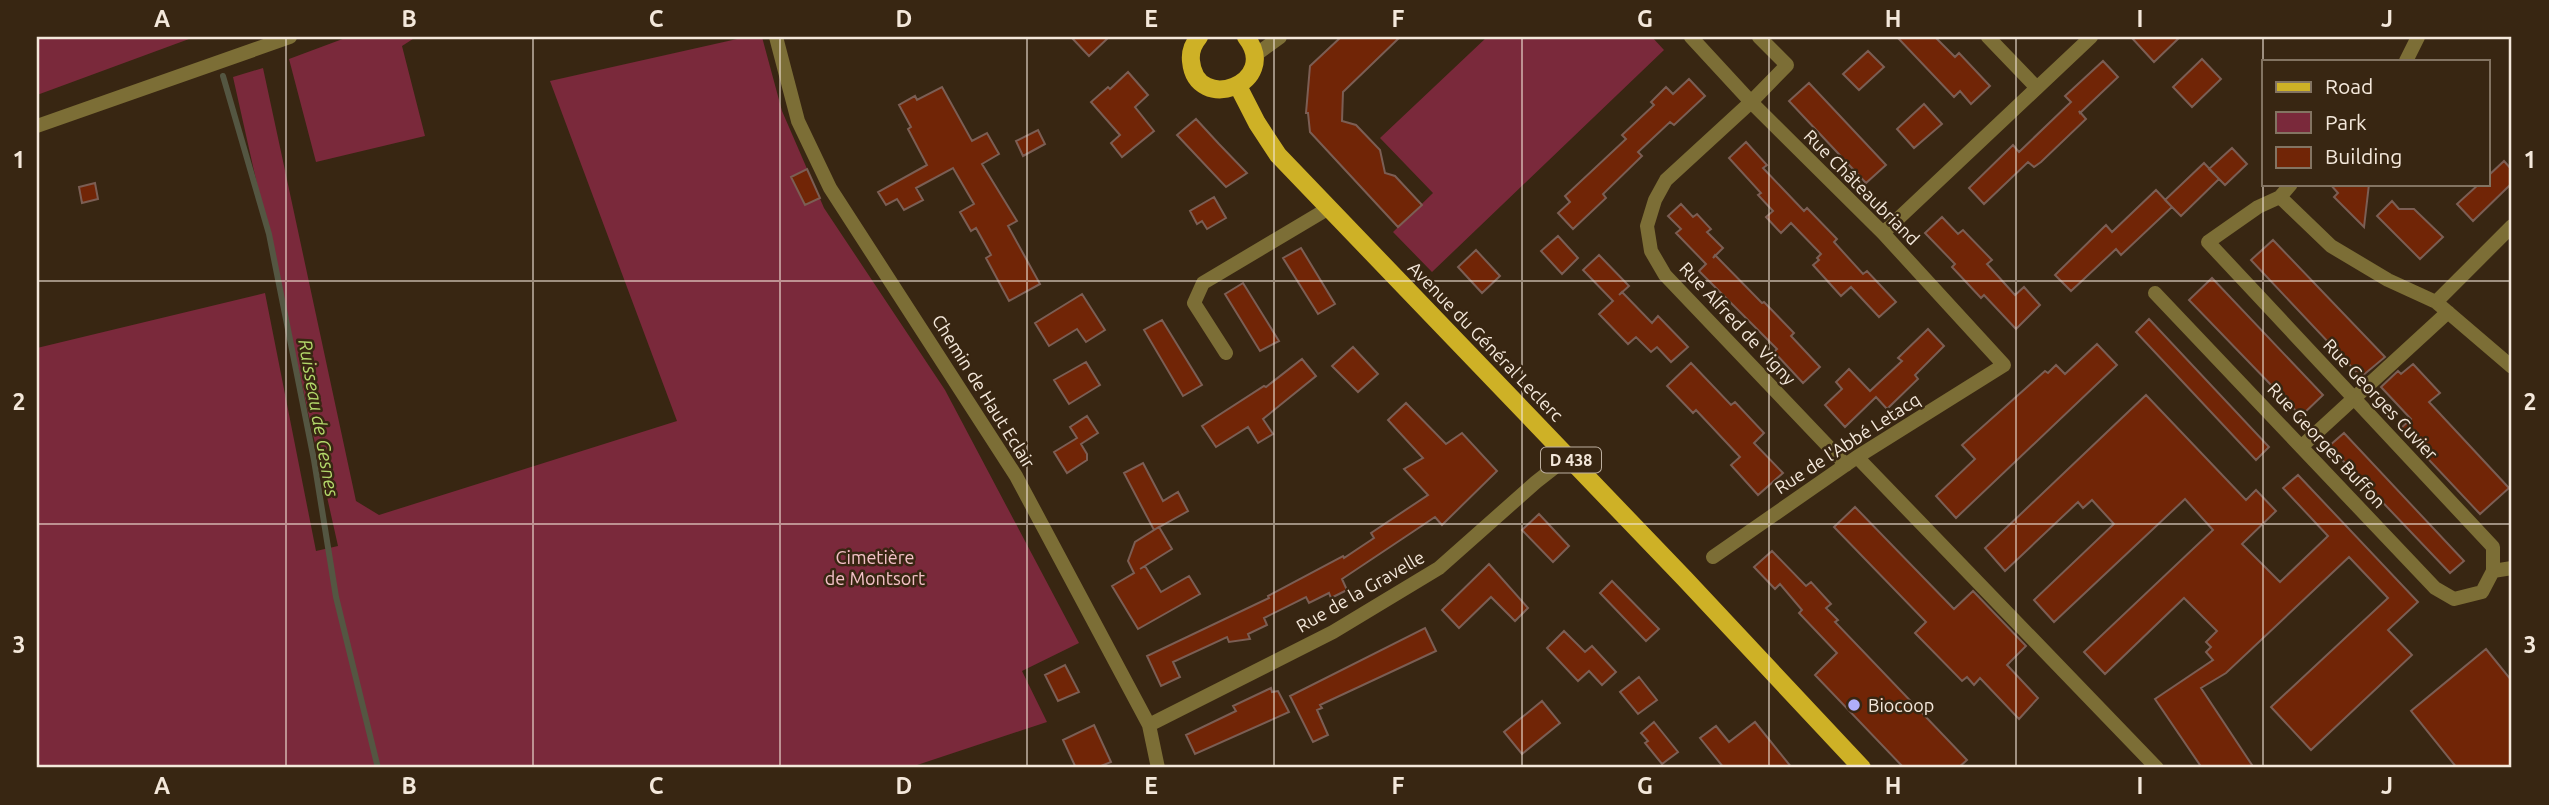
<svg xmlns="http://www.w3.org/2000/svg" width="2549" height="805" font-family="Ubuntu,sans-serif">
	<rect width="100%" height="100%" fill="#382612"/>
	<path fill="#7a293b" d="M37 37H188L189 39 37 95Z
		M348 37H416L402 46 425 136 316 162 289 59Z
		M746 37H762L782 111 824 208 945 390 1079 643 1022 671 1047 722 908 768H37V348L265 293 316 551 338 546 233 77 263 68 356 501 379 515 677 421 550 81Z
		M1487 37H1652L1664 50 1432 272 1393 232 1433 193 1380 138Z"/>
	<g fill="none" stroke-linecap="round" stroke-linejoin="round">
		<path stroke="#545642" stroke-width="6" d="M223 76 269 234 314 460 336 597 378 768"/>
	</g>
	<path fill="#712506" stroke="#7b5e54" stroke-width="2" d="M1071 37H1109L1089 56Z
		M1341 37H1400L1343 92 1342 121 1356 125 1380 150 1385 173 1395 176 1422 205 1398 227 1310 132 1308 113H1306L1310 66Z
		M1897 37H1935L1955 57 1959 53 1990 86 1971 104 1960 91 1954 97Z
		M2131 37H2180L2154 62Z
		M1868 51 1884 67 1859 90 1843 74Z
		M2202 59 2221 79 2192 107 2173 87Z
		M2103 61 2118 77 2080 113 2079 111 2086 119 2041 162 2034 167 2028 162 1984 204 1969 188 2013 145 2019 152 2071 102 2065 96Z
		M1128 72 1148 95 1135 107 1154 131 1122 157 1111 143 1120 135 1091 102 1108 87 1110 89Z
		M1689 79 1705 96 1674 125 1670 122 1638 152 1642 156 1603 194 1606 198 1573 229 1558 213 1570 202 1565 196 1626 139 1622 135 1654 105 1651 102 1666 87 1673 94Z
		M1809 83 1886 165 1866 183 1789 101Z
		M942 87 972 141 987 133 999 154 982 164 1017 221 1008 226 1040 284 1009 301 986 258 991 255 976 228 971 231 960 212 974 204 953 168 916 188 923 200 904 210 897 199 886 205 878 192 927 165 908 129 911 127 899 105 915 96 917 100Z
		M1924 104 1942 124 1914 148 1897 129Z
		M1196 119 1219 144 1247 173 1226 187 1177 135Z
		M1038 130 1045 144 1023 156 1016 141Z
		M1746 142 1767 165 1763 168 1804 211 1807 208 1837 239 1834 242 1863 274 1867 271 1896 302 1879 317 1851 287 1841 296 1813 265 1819 260 1817 258 1821 254 1791 223 1781 233 1766 217 1773 211 1758 195 1761 193 1729 158Z
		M2232 148 2247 164 2225 185 2209 169Z
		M2504 161 2512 170V183L2473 221 2457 204 2479 184H2488V176Z
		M2204 163 2219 179 2181 216 2165 200Z
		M807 169 820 198 805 205 791 177Z
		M95 183 98 199 82 203 79 187Z
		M2330 184H2369L2364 227 2334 197 2338 193Z
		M2156 190 2172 207 2121 255 2116 249 2071 291 2055 275 2106 225 2112 232Z
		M1214 197 1226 218 1207 229 1202 221 1197 224 1190 211Z
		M2392 201 2399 209H2414L2443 237 2420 259 2377 216Z
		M1681 204 1693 217 1697 214 1711 229 1707 232 1723 248 1713 258 1715 255 1762 303 1764 302 1794 333 1791 336 1820 367 1803 383 1774 352 1777 349 1699 271 1706 264 1676 233 1681 229 1668 216Z
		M1942 217 1958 234 1963 230 1992 260 1987 264 2015 295 2024 287 2040 305 2016 329 1984 295 1981 298 1952 267 1955 264 1925 233Z
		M1558 236 1578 258 1562 274 1541 251Z
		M2273 240 2385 357 2361 377 2251 260Z
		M1301 248 1335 304 1318 314 1283 258Z
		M1476 250 1500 276 1482 293 1458 267Z
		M1599 255 1629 286 1619 295 1622 292 1652 323 1658 316 1688 347 1671 362 1657 347 1651 352 1636 337 1628 344 1599 314 1613 301 1583 270Z
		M2212 278 2323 395 2301 416 2189 300Z
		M1243 283 1279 341 1260 351 1225 294Z
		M1082 294 1105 330 1086 342 1077 329 1049 346 1035 323Z
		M2149 319 2269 447 2256 460 2136 332Z
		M1162 320 1202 385 1183 396 1144 330Z
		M1928 329 1944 346 1915 375 1918 379 1887 409 1876 397 1845 427 1825 405 1842 389 1836 382 1849 369 1870 391 1902 361 1898 358Z
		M2097 344 2117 365 1956 518 1936 496 1975 459 1962 445 2045 371 2048 373 2056 365 2065 374Z
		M1353 347 1378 374 1358 392 1332 366Z
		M1302 359 1316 376 1263 419 1273 434 1258 443 1248 427 1216 447 1202 426 1264 386 1266 387Z
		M1086 362 1100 385 1069 404 1054 380Z
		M1691 363 1731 405 1735 402 1764 433 1754 443 1783 473 1758 495 1731 465 1740 457 1696 410 1693 413 1667 386Z
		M2413 364 2440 393 2429 402 2509 488 2480 514 2400 429 2411 419 2381 387 2398 371 2401 374Z
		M2146 395 2246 500 2256 490 2276 511 2242 544 2280 582 2328 536 2283 488 2298 475 2418 602 2388 630 2412 655 2311 750 2271 707 2388 598 2349 557 2226 673 2201 688 2254 768H2202L2155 699 2213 660 2206 652 2211 647 2206 642 2217 631 2184 598 2105 674 2084 652 2213 530 2185 499 2054 622 2034 600 2114 524 2092 500 2083 508 2078 502 2005 571 1985 548Z
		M1406 403 1446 444 1462 433 1497 471 1442 525 1435 517 1342 579 1347 590 1331 598 1329 593 1309 603 1306 597 1264 618 1267 625 1248 634 1250 639 1229 642 1227 637 1173 662 1180 677 1161 686 1147 656 1269 598 1268 596 1343 556 1344 558 1374 538 1371 533 1428 495 1404 469 1423 458 1388 420Z
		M1087 416 1098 433 1081 444 1087 454V460L1067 473 1054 452 1077 438 1070 427Z
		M2344 433 2464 561 2450 573 2329 446Z
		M1143 463 1163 501 1178 492 1188 511 1154 530 1124 473Z
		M1855 507 1954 609 1973 591 2026 646 2007 665 2038 698 2019 719 1980 678 1974 685 1967 677 1962 681 1915 633 1926 622 1834 527Z
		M1539 514 1569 546 1553 562 1522 530Z
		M1159 527 1172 549 1140 569 1145 566 1161 592 1189 576 1200 594 1138 629 1112 586 1134 573 1128 561 1135 542Z
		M1772 551 1806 586 1811 582 1831 604 1826 608 1838 620 1835 622 1967 760 1958 768H1904L1815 675 1837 653 1799 613 1802 610 1780 584 1775 589 1754 567Z
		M1489 564 1528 608 1515 621 1491 597 1459 628 1442 610Z
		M1612 581 1659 629 1646 641 1600 593Z
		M1425 628 1436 651 1320 705 1322 708 1317 710 1328 735 1313 742 1290 696Z
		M1564 631 1585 652 1592 646 1616 672 1602 685 1589 671 1578 681 1547 648Z
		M2486 649 2512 681V768H2457L2411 711Z
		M1065 665 1079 692 1058 701 1045 675Z
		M1639 677 1657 700 1638 714 1620 692Z
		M1271 688 1272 692 1278 691 1289 712 1195 754 1186 735 1236 711 1233 706Z
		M1542 701 1560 723 1522 754 1504 732Z
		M1654 722 1678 752 1662 764 1645 743 1648 741 1641 733Z
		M1755 722 1792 768H1724L1700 738 1716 726 1729 742Z
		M1094 725 1111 762 1096 768H1076L1063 740Z"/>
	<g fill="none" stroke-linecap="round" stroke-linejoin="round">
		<path stroke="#7c6e36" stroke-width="14" d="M776 37 798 121 830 188 1016 476 1149 725 1158 768
			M1691 37 1751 102 1883 233 2004 365 1857 457 1713 557
			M1759 37 1787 65 1751 102 1666 180 1655 200 1647 226 1651 251 1665 275 1846 465
			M1988 37 2037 88
			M1254 56 1280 37
			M2406 61 2418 37
			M37 126 290 37
			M2280 197 2331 246 2388 280 2436 302 2512 367
			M1883 233 2091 37
			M2155 293 2435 588 2454 599 2482 592 2493 571V547L2208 242 2258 207 2280 197 2291 184
			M2436 302 2512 226
			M1226 353 1194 303 1203 283 1329 208
			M2302 446 2448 312
			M1857 457 2157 768
			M2493 571 2512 568
			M1149 725 1333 632 1439 568 1536 482 1568 457"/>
		<path stroke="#ceb126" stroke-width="18" d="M1199 37C1193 44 1190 52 1191 61 1196 115 1282 83 1246 37
			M1238 86 1257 123 1278 155 1685 579 1862 768"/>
	</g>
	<path fill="none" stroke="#f4e8db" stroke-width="2" stroke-opacity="0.55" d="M286 37V768M533 37V768M780 37V768M1027 37V768M1274 37V768M1522 37V768M1769 37V768M2016 37V768M2263 37V768M37 281H2512M37 524H2512"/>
	<circle fill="#b0aefa" stroke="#382612" stroke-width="2.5" cx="1854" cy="705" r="7"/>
	<g text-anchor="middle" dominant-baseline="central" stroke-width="5" stroke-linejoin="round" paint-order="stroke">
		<rect fill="#382612" stroke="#bcae9f" stroke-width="2" x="1541" y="447.5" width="60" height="25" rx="5"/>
		<g font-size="16" font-weight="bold" fill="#f4e8db">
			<text x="1571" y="460">D 438</text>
		</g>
		<g font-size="18" fill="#f4e8db" stroke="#382612">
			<text transform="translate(1862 187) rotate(45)">Rue Châteaubriand</text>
			<text transform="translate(1738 323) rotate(47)">Rue Alfred de Vigny</text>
			<text transform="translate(1486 341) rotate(46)">Avenue du Général Leclerc</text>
			<text transform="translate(984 391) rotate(58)">Chemin de Haut Eclair</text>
			<text transform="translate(2381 399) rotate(47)">Rue Georges Cuvier</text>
			<text transform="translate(1847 443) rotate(-33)">Rue de l'Abbé Letacq</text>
			<text transform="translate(2327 445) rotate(47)">Rue Georges Buffon</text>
			<text transform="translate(1360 591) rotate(-30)">Rue de la Gravelle</text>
		</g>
		<g font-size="18" fill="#f3c1c7" stroke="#382612">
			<text x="875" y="557">Cimetière<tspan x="875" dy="21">de Montsort</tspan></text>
		</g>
		<g font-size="18" fill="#f4e8db" stroke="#382612" text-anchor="start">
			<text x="1868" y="705">Biocoop</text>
		</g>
		<g font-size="19" font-style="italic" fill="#b3d86a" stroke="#382612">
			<text transform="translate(319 418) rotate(80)">Ruisseau de Gesnes</text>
		</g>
	</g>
	<rect width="2549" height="805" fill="none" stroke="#382612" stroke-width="77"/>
	<rect x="2262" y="60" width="228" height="126" fill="#382612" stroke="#837462" stroke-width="2"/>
	<rect x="2276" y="82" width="35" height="10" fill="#ceb126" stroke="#837462" stroke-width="2"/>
	<text x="2325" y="94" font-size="21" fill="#f4e8db">Road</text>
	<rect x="2276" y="112" width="35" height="21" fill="#7a293b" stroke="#837462" stroke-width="2"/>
	<text x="2325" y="130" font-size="21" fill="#f4e8db">Park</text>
	<rect x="2276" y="147" width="35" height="21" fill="#712506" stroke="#837462" stroke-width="2"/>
	<text x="2325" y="164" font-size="21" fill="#f4e8db">Building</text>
	<rect x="38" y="38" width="2472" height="728" fill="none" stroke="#f4e8db" stroke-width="2.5"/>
	<g font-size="23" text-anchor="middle" font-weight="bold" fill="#f4e8db">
		<text x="162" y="27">A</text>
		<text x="409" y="27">B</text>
		<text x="656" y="27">C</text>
		<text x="904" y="27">D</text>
		<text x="1151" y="27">E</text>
		<text x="1398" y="27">F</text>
		<text x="1645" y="27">G</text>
		<text x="1893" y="27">H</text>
		<text x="2140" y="27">I</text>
		<text x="2387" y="27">J</text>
		<text x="19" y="168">1</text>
		<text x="2530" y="168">1</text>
		<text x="19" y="410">2</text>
		<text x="2530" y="410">2</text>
		<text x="19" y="653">3</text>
		<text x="2530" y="653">3</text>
		<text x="162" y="794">A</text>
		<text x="409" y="794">B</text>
		<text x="656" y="794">C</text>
		<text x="904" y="794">D</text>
		<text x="1151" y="794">E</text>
		<text x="1398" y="794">F</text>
		<text x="1645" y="794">G</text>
		<text x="1893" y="794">H</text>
		<text x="2140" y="794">I</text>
		<text x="2387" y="794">J</text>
	</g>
</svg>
